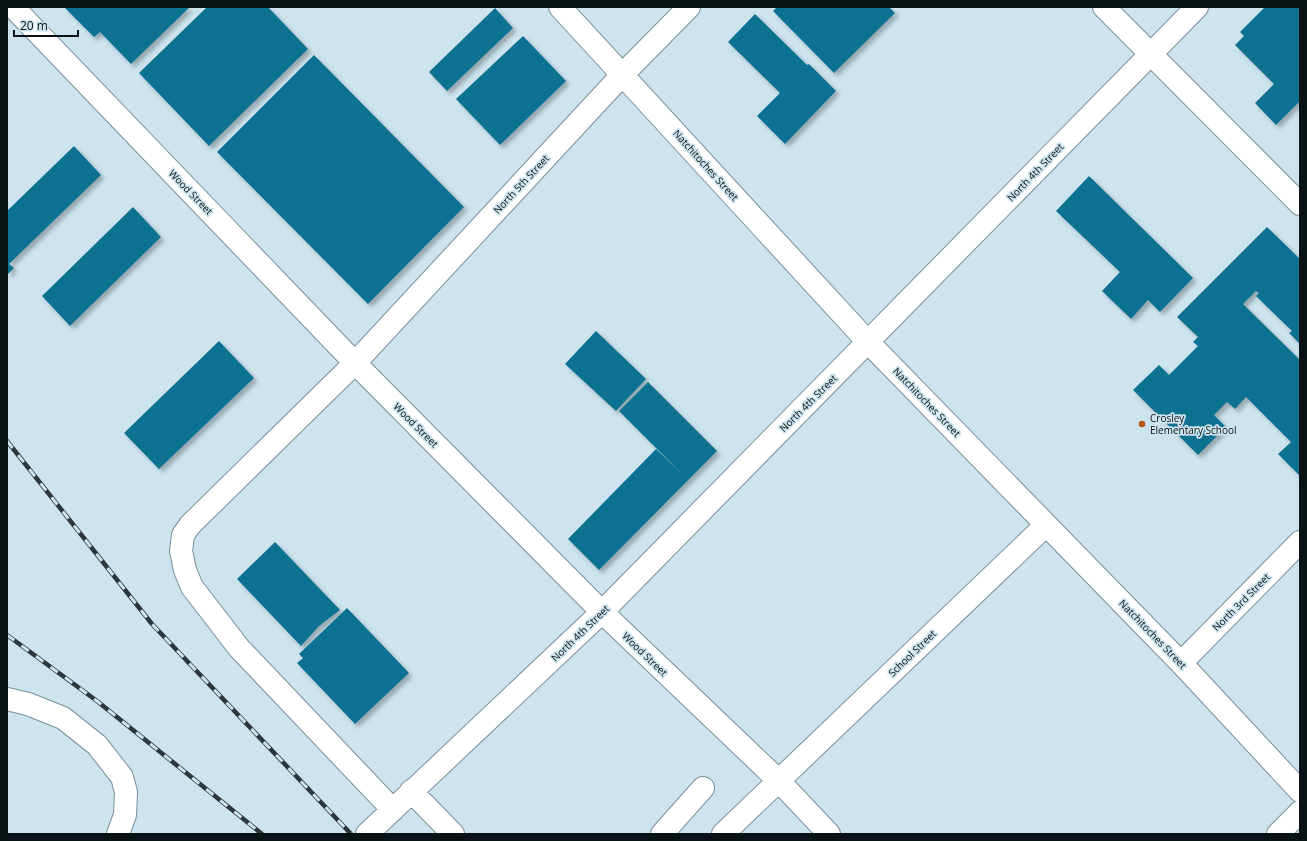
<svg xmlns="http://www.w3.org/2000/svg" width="1307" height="841" font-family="'Open Sans',sans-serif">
	<defs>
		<filter id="shadow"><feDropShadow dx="3.5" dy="3.5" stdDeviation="2" flood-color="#0004"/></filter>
	</defs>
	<rect width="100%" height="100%" fill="#cde4ef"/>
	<path fill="#0f7192" filter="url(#shadow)" d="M64 7H190L131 64 100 32 94 37Z
		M207 7H268L308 49 209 146 139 73Z
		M777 7H889L895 13 834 73 773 11Z
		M1265 7H1300V101L1276 125 1255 103 1274 84 1235 45 1244 36 1240 32Z
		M495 8 513 28 447 91 429 72Z
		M755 14 807 65 809 64 836 91 785 144 757 116 780 93 728 42Z
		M523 36 566 81 500 145 456 99Z
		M314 55 464 207 368 304 217 152Z
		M74 146 101 175 9 264 14 268 7 275V211Z
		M1089 176 1193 278 1160 312 1148 300 1131 319 1102 291 1120 272 1056 211Z
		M133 207 161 237 70 326 42 296Z
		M1267 227 1300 259V344L1289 333 1292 331 1256 296 1259 293 1256 291 1243 304 1300 360V476L1278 454 1291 442 1246 397 1235 409 1227 402 1214 415 1226 427 1198 455 1133 390 1159 365 1169 375 1198 346 1193 342 1198 337 1177 317Z
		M596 331 646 379 616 411 565 364Z
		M219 341 254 378 159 469 124 433Z
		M648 382 717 451 599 570 568 539 656 449 684 476 619 411Z
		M275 542 340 610 319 626 301 646 237 579Z
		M347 608 409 673 355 724 297 663 303 658 299 654Z"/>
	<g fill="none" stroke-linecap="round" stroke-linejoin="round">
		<defs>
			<path id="minor" d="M13 7 355 363 602 612 779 781 829 834
				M560 7 868 342 1181 663 1300 791
				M1104 7 1300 204
				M1181 663 1300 542
				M7 699 28 704 63 718 97 745 122 777 126 792 125 815 118 834
				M411 791 453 834
				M393 810 239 648 192 587 185 570 181 551 183 535 190 525 355 363 623 74 689 7
				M367 834 602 612 1197 7
				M662 834 703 788
				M723 834 1046 525
				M1278 834 1300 812"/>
		</defs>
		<use href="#minor" stroke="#7a8f9a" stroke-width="24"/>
		<use href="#minor" stroke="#fff" stroke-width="22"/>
		<defs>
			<path id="rail" d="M7 441 152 624 351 834
				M7 635 97 701 262 834"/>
		</defs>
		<use href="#rail" stroke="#2c373c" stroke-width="4.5"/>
		<use href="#rail" stroke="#cde4ef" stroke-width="3" stroke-dasharray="9" stroke-linecap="butt"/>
	</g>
	<circle fill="#b95718" stroke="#cde4ef" stroke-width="1.5" cx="1142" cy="424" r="4"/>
	<g text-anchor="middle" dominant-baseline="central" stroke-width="3.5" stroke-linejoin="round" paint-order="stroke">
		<g font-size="10" fill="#0a1215" stroke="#cde4ef">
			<text transform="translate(706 165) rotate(48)">Natchitoches Street</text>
			<text transform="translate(1035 172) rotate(-46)">North 4th Street</text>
			<text transform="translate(521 184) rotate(-47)">North 5th Street</text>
			<text transform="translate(191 192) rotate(46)">Wood Street</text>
			<text transform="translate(927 402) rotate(46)">Natchitoches Street</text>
			<text transform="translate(808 403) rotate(-45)">North 4th Street</text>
			<text transform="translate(416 425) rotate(45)">Wood Street</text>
			<text transform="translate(1241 602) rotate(-45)">North 3rd Street</text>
			<text transform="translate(580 633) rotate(-44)">North 4th Street</text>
			<text transform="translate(1153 634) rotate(46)">Natchitoches Street</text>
			<text transform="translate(912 653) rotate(-44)">School Street</text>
			<text transform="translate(645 654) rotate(44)">Wood Street</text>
		</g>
		<g font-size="10" fill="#0a1215" stroke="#cde4ef" text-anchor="start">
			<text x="1150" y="418">Crosley<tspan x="1150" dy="12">Elementary School</tspan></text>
		</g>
	</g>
	<rect width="1307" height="841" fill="none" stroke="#0a1215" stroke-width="16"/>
	<path d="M14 30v6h64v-6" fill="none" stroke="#0a1215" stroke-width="2"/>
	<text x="20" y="30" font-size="12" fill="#0a1215" stroke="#cde4ef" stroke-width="3" paint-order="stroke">20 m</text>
</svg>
